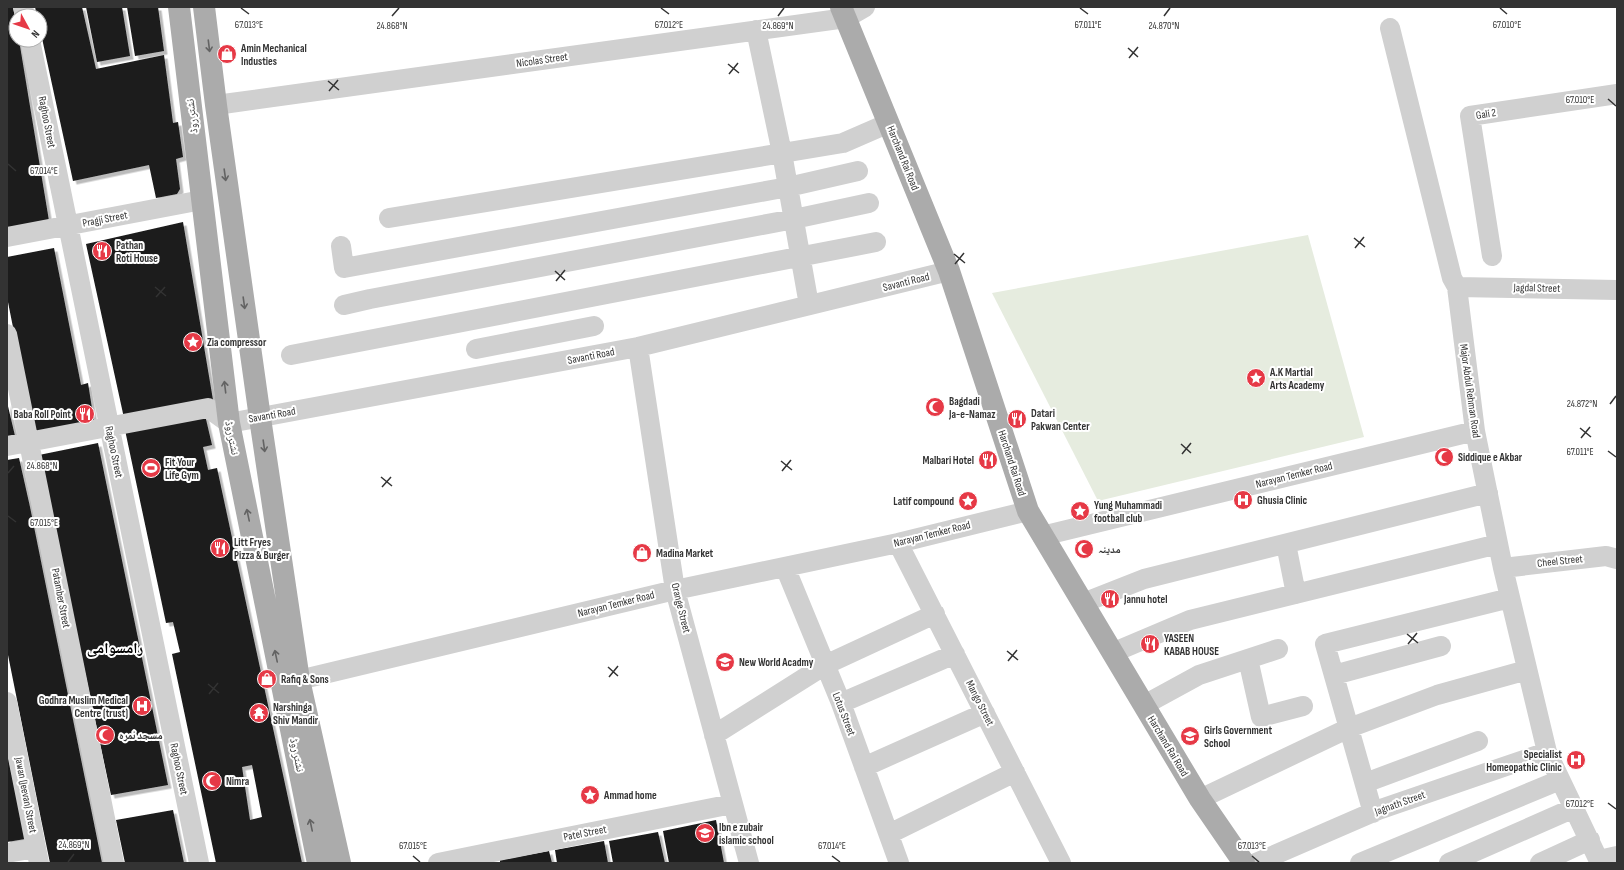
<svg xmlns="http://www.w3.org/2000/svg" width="1624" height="870" font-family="'Sofia Sans Condensed','Noto Naskh Arabic',sans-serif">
	<defs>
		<filter id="shadow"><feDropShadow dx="3.5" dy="3.5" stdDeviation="0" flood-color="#0004"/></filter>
	</defs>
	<rect width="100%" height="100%" fill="#fff"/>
	<path fill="#e6ecdf" d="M1308 235 1364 437 1098 501 992 293Z"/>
	<path fill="#1a1a1a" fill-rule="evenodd" filter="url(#shadow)" d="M7 7H13L16 23V40H19L49 221 7 229Z
		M35 7H82L96 69 164 55 173 123 178 122 183 157 176 159 180 189 177 194 156 198 149 165 73 181 40 29V16H37Z
		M86 7H122L130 56 97 62Z
		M127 7H158L164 51 135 56Z
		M183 222 213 400 124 418 86 244Z
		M54 248 81 385 88 383 94 421 34 433 7 297V257Z
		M7 402 15 436 7 438Z
		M205 415 212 445 203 447 208 470 217 468 302 863H216L172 654 180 652 173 622 166 623 125 430ZM252 765 262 817 250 820 242 767Z
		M98 443 168 785 111 795 39 455Z
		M19 458 30 507 102 863H50L42 824 7 650V460Z
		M7 751 25 839 7 842Z
		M173 810 184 863H125L116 820Z
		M716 820 724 863H669L663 831Z
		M658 832 665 863H613L609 841Z
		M604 841 608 863H557L555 850Z
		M549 851 552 863H500V860Z"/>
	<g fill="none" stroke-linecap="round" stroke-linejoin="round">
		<path stroke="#d0d0d0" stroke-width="20" d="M23 7 25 16
			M1390 28 1452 278 1457 287 1475 431 1503 568 1547 752 1600 863
			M756 30 782 153 809 305
			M30 40 199 863
			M216 105 846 18 865 7
			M389 218 843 143 889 123
			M7 237 202 200
			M341 246 344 268 788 187 858 171
			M1492 256 1470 116 1617 94
			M1457 287 1617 290
			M344 305 370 299 794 219 869 203
			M7 334 114 863
			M638 347 675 590 749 863
			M476 349 594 326
			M291 355 876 242
			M7 446 208 408 229 423 638 347 949 271
			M1042 536 1475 431
			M898 543 1061 863
			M1286 544 1296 594
			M785 567 841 703 899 863
			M1503 568 1606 556 1617 559
			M1083 603 1144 579 1488 493
			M1112 653 1190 620 1498 544
			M1248 659 1261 717 1303 706
			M1334 675 1441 646
			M299 680 675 590 898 543 1028 511
			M7 702 39 863
			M841 703 955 654
			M1144 705 1199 675 1278 649
			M714 735 825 665 935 614
			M864 767 985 713
			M1365 783 1478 741
			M1200 799 1349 728 1437 695 1527 670
			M1373 813 1325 644 1510 598
			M889 834 1015 772
			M7 853 36 848
			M1599 860 1617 856
			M438 863 732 804
			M1256 863 1378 810 1547 752
			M1360 863 1560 780
			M1449 863 1574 808
			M1540 863 1590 840"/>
		<path stroke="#ababab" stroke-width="22" d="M179 7 229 423 318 863
			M204 7 216 105 260 418 299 680 340 863
			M841 7 949 271 1028 511 1200 799 1244 863"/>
	</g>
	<defs><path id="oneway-shaft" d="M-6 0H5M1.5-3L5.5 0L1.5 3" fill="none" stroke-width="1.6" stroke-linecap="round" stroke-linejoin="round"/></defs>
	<g stroke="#636363">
		<use href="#oneway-shaft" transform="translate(209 46) rotate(83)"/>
		<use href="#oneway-shaft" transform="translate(225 175) rotate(82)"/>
		<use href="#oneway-shaft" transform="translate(244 303) rotate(82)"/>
		<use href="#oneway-shaft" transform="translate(225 387) rotate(-97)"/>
		<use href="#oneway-shaft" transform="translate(264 446) rotate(82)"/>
		<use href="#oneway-shaft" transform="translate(248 515) rotate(-102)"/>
		<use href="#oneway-shaft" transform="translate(276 656) rotate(-102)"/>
		<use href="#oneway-shaft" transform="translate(311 825) rotate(-102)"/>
	</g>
	<path fill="none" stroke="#333" stroke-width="1.5" d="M241 8 249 14M661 8 669 14M1080 8 1088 14M1500 8 1507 14M392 16 399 8M778 16 784 8M1164 16 1170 8M1128 48 1138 57M1129 58 1138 47M728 64 739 73M729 74 738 63M328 81 339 90M329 91 338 80M1608 99 1616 106M8 164 16 171M1354 238 1365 247M1355 248 1364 237M954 254 965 263M955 264 964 253M555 271 565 280M556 281 565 270M155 287 166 296M156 297 165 287M1610 404 1616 396M1580 428 1591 437M1581 438 1590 427M1181 444 1191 453M1608 451 1616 457M1182 454 1191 443M781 461 792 470M782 471 791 460M8 473 14 466M381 477 392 486M382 487 391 477M8 516 16 522M1407 634 1418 643M1408 644 1417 633M1007 651 1018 660M1008 661 1017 650M608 667 618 676M609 677 618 666M208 684 219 693M209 694 218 683M1608 803 1616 809M413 856 420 862M832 856 840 862M1252 856 1259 862M68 862 74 854"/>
	<defs>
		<symbol id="shop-disc" viewBox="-11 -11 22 22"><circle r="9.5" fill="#e63946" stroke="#fff"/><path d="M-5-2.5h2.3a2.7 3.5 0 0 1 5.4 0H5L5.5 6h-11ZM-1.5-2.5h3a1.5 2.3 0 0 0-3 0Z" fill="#fff"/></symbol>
		<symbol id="restaurant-disc" viewBox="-11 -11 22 22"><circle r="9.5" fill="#e63946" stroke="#fff"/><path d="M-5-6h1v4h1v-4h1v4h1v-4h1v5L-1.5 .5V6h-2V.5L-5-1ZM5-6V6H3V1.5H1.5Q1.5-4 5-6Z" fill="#fff"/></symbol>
		<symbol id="sight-disc" viewBox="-11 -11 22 22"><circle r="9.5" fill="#e63946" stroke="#fff"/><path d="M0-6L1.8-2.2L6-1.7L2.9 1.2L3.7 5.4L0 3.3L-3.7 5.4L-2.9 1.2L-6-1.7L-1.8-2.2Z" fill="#fff"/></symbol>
		<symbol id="mosque-disc" viewBox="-11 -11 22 22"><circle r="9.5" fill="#e63946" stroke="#fff"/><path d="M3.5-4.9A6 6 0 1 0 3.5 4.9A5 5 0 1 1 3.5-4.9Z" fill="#fff"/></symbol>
		<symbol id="stadium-disc" viewBox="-11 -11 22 22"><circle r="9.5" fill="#e63946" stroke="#fff"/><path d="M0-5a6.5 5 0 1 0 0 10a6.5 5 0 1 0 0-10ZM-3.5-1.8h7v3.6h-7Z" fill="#fff"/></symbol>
		<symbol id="hospital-disc" viewBox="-11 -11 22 22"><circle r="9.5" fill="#e63946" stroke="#fff"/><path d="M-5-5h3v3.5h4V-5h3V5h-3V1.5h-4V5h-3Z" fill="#fff"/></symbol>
		<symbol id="school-disc" viewBox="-11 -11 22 22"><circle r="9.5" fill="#e63946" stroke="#fff"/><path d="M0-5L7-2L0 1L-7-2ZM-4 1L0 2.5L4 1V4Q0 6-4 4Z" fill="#fff"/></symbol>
		<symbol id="temple-disc" viewBox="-11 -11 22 22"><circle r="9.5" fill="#e63946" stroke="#fff"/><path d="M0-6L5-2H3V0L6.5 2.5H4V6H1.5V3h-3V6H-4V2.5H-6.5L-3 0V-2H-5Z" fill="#fff"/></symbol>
	</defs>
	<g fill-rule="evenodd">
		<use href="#shop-disc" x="216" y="43" width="22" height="22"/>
		<use href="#restaurant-disc" x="91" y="240" width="22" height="22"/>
		<use href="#sight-disc" x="182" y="331" width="22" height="22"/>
		<use href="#sight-disc" x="1245" y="367" width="22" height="22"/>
		<use href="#mosque-disc" x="924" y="396" width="22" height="22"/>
		<use href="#restaurant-disc" x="74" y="403" width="22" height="22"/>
		<use href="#restaurant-disc" x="1006" y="408" width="22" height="22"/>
		<use href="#mosque-disc" x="1433" y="446" width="22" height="22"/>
		<use href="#restaurant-disc" x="977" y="449" width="22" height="22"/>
		<use href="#stadium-disc" x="140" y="457" width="22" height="22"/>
		<use href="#hospital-disc" x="1232" y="489" width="22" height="22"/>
		<use href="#sight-disc" x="957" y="490" width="22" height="22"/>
		<use href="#sight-disc" x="1069" y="500" width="22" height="22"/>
		<use href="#restaurant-disc" x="209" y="537" width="22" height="22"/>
		<use href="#mosque-disc" x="1073" y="538" width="22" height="22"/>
		<use href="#shop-disc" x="631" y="542" width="22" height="22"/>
		<use href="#restaurant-disc" x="1099" y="588" width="22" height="22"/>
		<use href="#restaurant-disc" x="1139" y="633" width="22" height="22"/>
		<use href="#school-disc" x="714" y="651" width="22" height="22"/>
		<use href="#shop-disc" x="256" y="668" width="22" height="22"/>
		<use href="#hospital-disc" x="131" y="695" width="22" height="22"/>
		<use href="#temple-disc" x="248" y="702" width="22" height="22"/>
		<use href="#mosque-disc" x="94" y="724" width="22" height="22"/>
		<use href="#school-disc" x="1179" y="725" width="22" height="22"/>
		<use href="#hospital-disc" x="1565" y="749" width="22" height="22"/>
		<use href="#mosque-disc" x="201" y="770" width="22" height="22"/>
		<use href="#sight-disc" x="579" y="784" width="22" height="22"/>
		<use href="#school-disc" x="694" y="822" width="22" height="22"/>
	</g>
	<g text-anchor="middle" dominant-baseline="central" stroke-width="4" stroke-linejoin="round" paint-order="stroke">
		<g font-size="11" font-weight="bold" fill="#333" stroke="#fff" text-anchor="start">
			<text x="241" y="48">Amin Mechanical<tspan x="241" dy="13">Industies</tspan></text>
			<text x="116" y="245">Pathan<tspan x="116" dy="13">Roti House</tspan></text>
			<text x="207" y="342">Zia compressor</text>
			<text x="1270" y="372">A.K Martial<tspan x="1270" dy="13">Arts Academy</tspan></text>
			<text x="949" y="401">Bagdadi<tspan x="949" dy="13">Ja-e-Namaz</tspan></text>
			<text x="1031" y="413">Datari<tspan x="1031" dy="13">Pakwan Center</tspan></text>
			<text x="71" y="414" text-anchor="end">Baba Roll Point</text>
			<text x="1458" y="457">Siddique e Akbar</text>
			<text x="974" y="460" text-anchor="end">Malbari Hotel</text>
			<text x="165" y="462">Fit Your<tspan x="165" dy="13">Life Gym</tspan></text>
			<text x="1257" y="500">Ghusia Clinic</text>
			<text x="954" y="501" text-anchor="end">Latif compound</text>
			<text x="1094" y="505">Yung Muhammadi<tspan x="1094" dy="13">football club</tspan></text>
			<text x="234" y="542">Litt Fryes<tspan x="234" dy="13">Pizza &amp; Burger</tspan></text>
			<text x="1098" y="549">مدینہ</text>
			<text x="656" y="553">Madina Market</text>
			<text x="1124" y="599">Jannu hotel</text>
			<text x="1164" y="638">YASEEN<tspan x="1164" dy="13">KABAB HOUSE</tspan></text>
			<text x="739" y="662">New World Acadmy</text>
			<text x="281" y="679">Rafiq &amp; Sons</text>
			<text x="128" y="700" text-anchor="end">Godhra Muslim Medical<tspan x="128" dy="13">Centre (trust)</tspan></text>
			<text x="273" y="707">Narshinga<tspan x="273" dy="13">Shiv Mandir</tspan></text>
			<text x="1204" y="730">Girls Government<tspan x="1204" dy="13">School</tspan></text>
			<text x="119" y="735">مسجد نمرہ</text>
			<text x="1562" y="754" text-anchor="end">Specialist<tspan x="1562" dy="13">Homeopathic Clinic</tspan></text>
			<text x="226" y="781">Nimra</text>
			<text x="604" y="795">Ammad home</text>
			<text x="719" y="827">Ibn e zubair<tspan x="719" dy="13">islamic school</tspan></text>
		</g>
		<g font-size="11" fill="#333" stroke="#fff">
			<text transform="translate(542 60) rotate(-8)">Nicolas Street</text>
			<text transform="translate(1486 114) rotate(-9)">Gali 2</text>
			<text transform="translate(192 116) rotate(-97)">نشتر روڈ</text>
			<text transform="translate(47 122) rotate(79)">Raghoo Street</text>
			<text transform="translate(903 158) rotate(68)">Harchand Rai Road</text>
			<text transform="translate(105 219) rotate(-11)">Pragji Street</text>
			<text transform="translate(906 282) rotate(-14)">Savanti Road</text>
			<text transform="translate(1537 288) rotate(1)">Jagdal Street</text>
			<text transform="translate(591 356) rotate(-11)">Savanti Road</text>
			<text transform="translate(1470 391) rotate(82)">Major Abdul Rehman Road</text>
			<text transform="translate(272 415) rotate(-10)">Savanti Road</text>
			<text transform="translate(232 438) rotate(79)">نشتر روڈ</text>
			<text transform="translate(114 452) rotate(78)">Raghoo Street</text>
			<text transform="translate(1012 463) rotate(72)">Harchand Rai Road</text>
			<text transform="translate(1294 475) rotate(-14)">Narayan Temker Road</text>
			<text transform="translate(932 534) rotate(-14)">Narayan Temker Road</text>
			<text transform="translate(1560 561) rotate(-6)">Cheel Street</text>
			<text transform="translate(61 598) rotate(79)">Patamber Street</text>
			<text transform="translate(616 604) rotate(-14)">Narayan Temker Road</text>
			<text transform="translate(681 608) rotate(76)">Orange Street</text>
			<text transform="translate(980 703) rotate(63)">Mango Street</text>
			<text transform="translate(844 714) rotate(69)">Lotus Street</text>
			<text transform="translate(1168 746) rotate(59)">Harchand Rai Road</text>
			<text transform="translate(297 755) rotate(78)">نشتر روڈ</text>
			<text transform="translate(179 769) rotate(78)">Raghoo Street</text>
			<text transform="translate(26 795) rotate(79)">Jawan (Jeevan) Street</text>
			<text transform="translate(1400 803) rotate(-20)">Jagnath Street</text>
			<text transform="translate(585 833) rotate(-11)">Patel Street</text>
		</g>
		<g font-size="15" font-weight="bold" fill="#000" stroke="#fff">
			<text x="115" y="648">رامسوامی</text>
		</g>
	</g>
	<g font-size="10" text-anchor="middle" fill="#333" stroke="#fff" stroke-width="4" stroke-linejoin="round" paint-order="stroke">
		<text x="249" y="28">67.013°E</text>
		<text x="669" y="28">67.012°E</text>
		<text x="1088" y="28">67.011°E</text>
		<text x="1507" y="28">67.010°E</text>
		<text x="392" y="29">24.868°N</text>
		<text x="778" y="29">24.869°N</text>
		<text x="1164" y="29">24.870°N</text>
		<text x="1580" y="103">67.010°E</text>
		<text x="44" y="174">67.014°E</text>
		<text x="1582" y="407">24.872°N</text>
		<text x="1580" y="455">67.011°E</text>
		<text x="42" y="469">24.868°N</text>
		<text x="44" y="526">67.015°E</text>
		<text x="1580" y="807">67.012°E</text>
		<text x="74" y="848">24.869°N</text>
		<text x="413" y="849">67.015°E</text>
		<text x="832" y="849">67.014°E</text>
		<text x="1252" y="849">67.013°E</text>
	</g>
	<rect width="1624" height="870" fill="none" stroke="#333333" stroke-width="16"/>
	<g transform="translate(28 28) rotate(130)"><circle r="19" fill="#ffffff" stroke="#adadad"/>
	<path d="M0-3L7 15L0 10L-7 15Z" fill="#e63946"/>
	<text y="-6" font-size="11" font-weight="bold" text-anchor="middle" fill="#333333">N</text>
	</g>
</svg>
